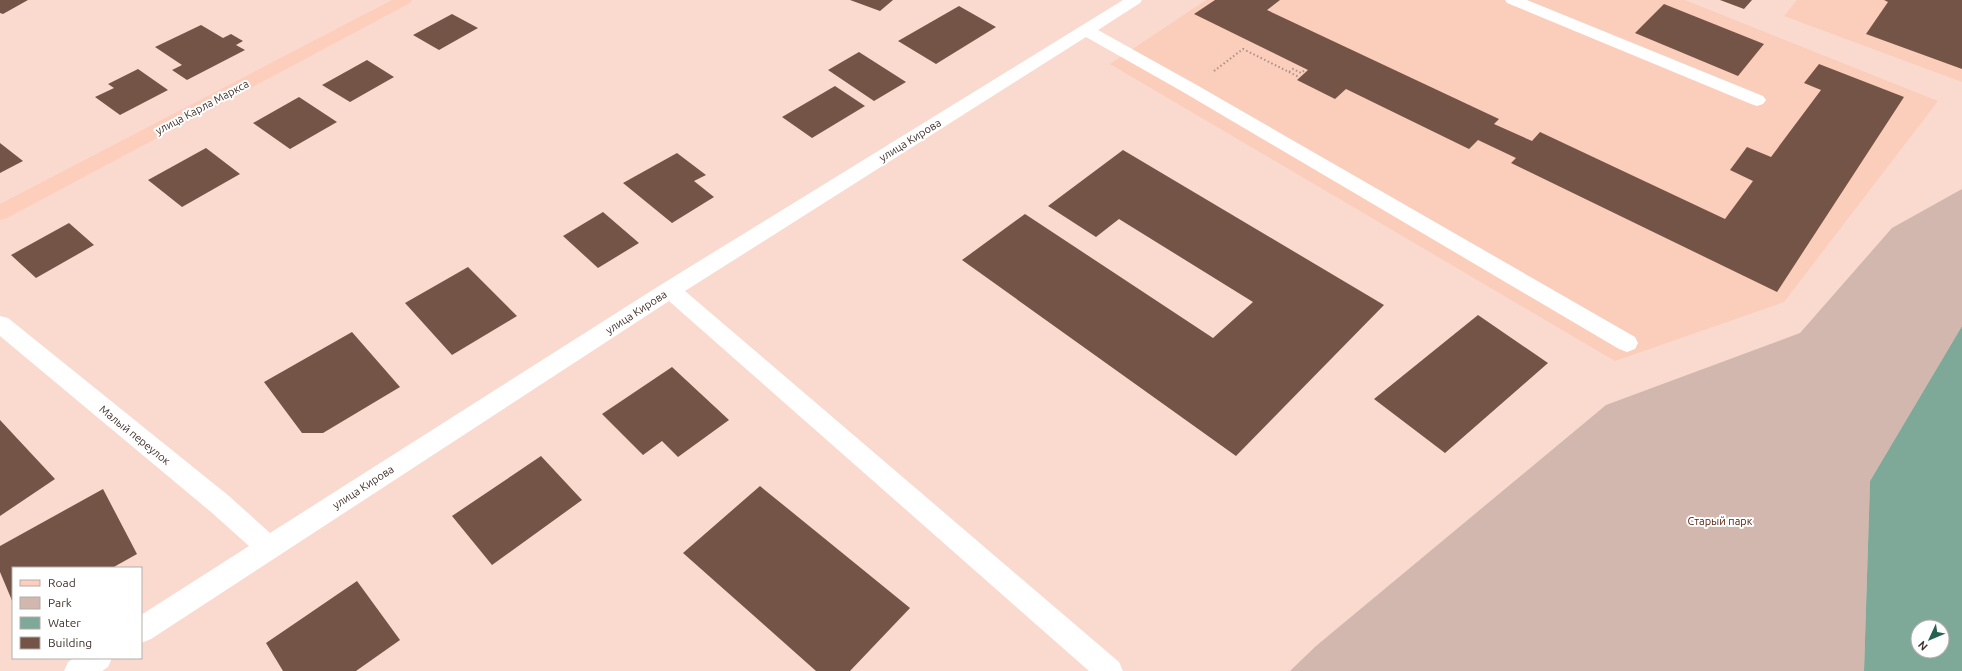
<svg xmlns="http://www.w3.org/2000/svg" width="1962" height="671" font-family="Ubuntu,sans-serif">
	<rect width="100%" height="100%" fill="#fadacf"/>
	<path fill="#fbcdbb" d="M1206 0H1685L1938 101 1784 302 1615 361 1110 64Z
		M1797 0H1962V82L1784 16Z"/>
	<path fill="#d1b7ae" d="M1962 189V326L1870 481 1864 671H1290L1316 646 1606 405 1800 333 1892 228Z"/>
	<path fill="#7ea999" fill-rule="evenodd" d="M1962 326V671H1864L1870 481ZM1918 627H1942V651H1918Z"/>
	<path fill="#755448" d="M0 0H28L3 14 0 13Z
		M850 0H893L880 11Z
		M1215 0H1280L1267 10 1499 119 1494 124 1532 141 1540 132 1725 219 1753 181 1730 170 1747 147 1771 157 1821 90 1804 83 1819 64 1904 97 1777 292 1511 163 1516 158 1478 140 1469 149 1346 89 1335 99 1297 80 1308 70 1194 14Z
		M1720 0H1752L1744 9Z
		M1884 0H1962V69L1866 34 1888 2Z
		M1664 4 1764 44 1738 76 1635 33Z
		M959 6 996 27 936 64 898 41Z
		M452 14 478 28 439 50 413 35Z
		M201 25 223 38 231 34 243 41 236 45 245 50 187 80 172 70 182 65 155 47Z
		M859 52 906 82 874 101 828 70Z
		M367 60 394 77 350 102 322 85Z
		M138 69 168 90 120 115 95 97 114 88 108 84Z
		M835 86 865 106 812 138 782 117Z
		M299 97 337 122 290 149 253 123Z
		M0 143 23 161 0 173Z
		M206 148 240 174 182 207 148 180Z
		M1123 150 1384 305 1236 456 962 260 1025 214 1213 338 1253 302 1119 219 1096 237 1048 206Z
		M677 153 706 175 694 181 714 197 672 223 623 183Z
		M603 212 639 243 598 268 563 236Z
		M69 223 94 245 36 278 11 255Z
		M468 267 517 316 452 355 405 303Z
		M1478 315 1548 363 1445 453 1374 399Z
		M352 332 400 387 323 433H302L264 382Z
		M672 367 729 420 678 457 662 441 643 455 602 414Z
		M0 420 55 479 0 516Z
		M541 456 582 500 492 565 452 516Z
		M760 486 910 608 850 671H816L683 553Z
		M103 489 137 554 112 568H13V603L0 572V546Z
		M357 581 400 640 356 671H283L266 643Z"/>
	<g fill="none" stroke-linecap="round" stroke-linejoin="round">
		<path stroke="#aa9188" stroke-width="2" stroke-dasharray="1.5 2.5" stroke-linecap="butt" d="M1214 71 1243 49 1289 72 1293 69 1301 73 1306 69
			M1289 72 1299 77"/>
		<path fill="#fff" fill-rule="evenodd" d="M1123 0H1142L1140 3 1098 30 1195 84 1635 337 1638 343 1635 349 1627 352 1619 349 1183 92 1086 37 685 291 1119 662 1123 671H1089L669 301 151 639 141 643V615L249 546 211 512 0 336V316L8 318 229 496 270 533 662 284Z
			M1505 0H1527L1763 96 1766 100 1763 104 1757 106 1751 104 1507 3Z
			M74 658H112L108 667 102 671H64L68 662Z"/>
		<path fill="#fdcebc" fill-rule="evenodd" d="M392 0H412L410 3 7 218 0 220V204Z"/>
	</g>
	<g text-anchor="middle" dominant-baseline="central" stroke-width="4" stroke-linejoin="round" paint-order="stroke">
		<g font-size="11" fill="#40312b" stroke="#fff">
			<text transform="translate(202 107) rotate(-28)">улица Карла Маркса</text>
			<text transform="translate(910 140) rotate(-32)">улица Кирова</text>
			<text transform="translate(636 312) rotate(-33)">улица Кирова</text>
			<text transform="translate(135 435) rotate(39)">Малый переулок</text>
			<text transform="translate(363 487) rotate(-33)">улица Кирова</text>
		</g>
		<g font-size="11" fill="#56230e" stroke="#fff">
			<text x="1720" y="521">Старый парк</text>
		</g>
	</g>
	<rect x="12" y="567" width="130" height="92" fill="#ffffff" stroke="#b3adaa"/>
	<rect x="20" y="580" width="20" height="6" fill="#fdcebc" stroke="#b3adaa"/>
	<text x="48" y="587" font-size="12" fill="#40312b">Road</text>
	<rect x="20" y="597" width="20" height="12" fill="#d1b7ae" stroke="#b3adaa"/>
	<text x="48" y="607" font-size="12" fill="#40312b">Park</text>
	<rect x="20" y="617" width="20" height="12" fill="#7ea999" stroke="#b3adaa"/>
	<text x="48" y="627" font-size="12" fill="#40312b">Water</text>
	<rect x="20" y="637" width="20" height="12" fill="#755448" stroke="#b3adaa"/>
	<text x="48" y="647" font-size="12" fill="#40312b">Building</text>
	<g transform="translate(1930 639) rotate(226)"><circle r="19" fill="#ffffff" stroke="#b3adaa"/>
	<path d="M0-3L7 15L0 10L-7 15Z" fill="#24634f"/>
	<text y="-6" font-size="11" font-weight="bold" text-anchor="middle" fill="#40312b">N</text>
	</g>
</svg>
